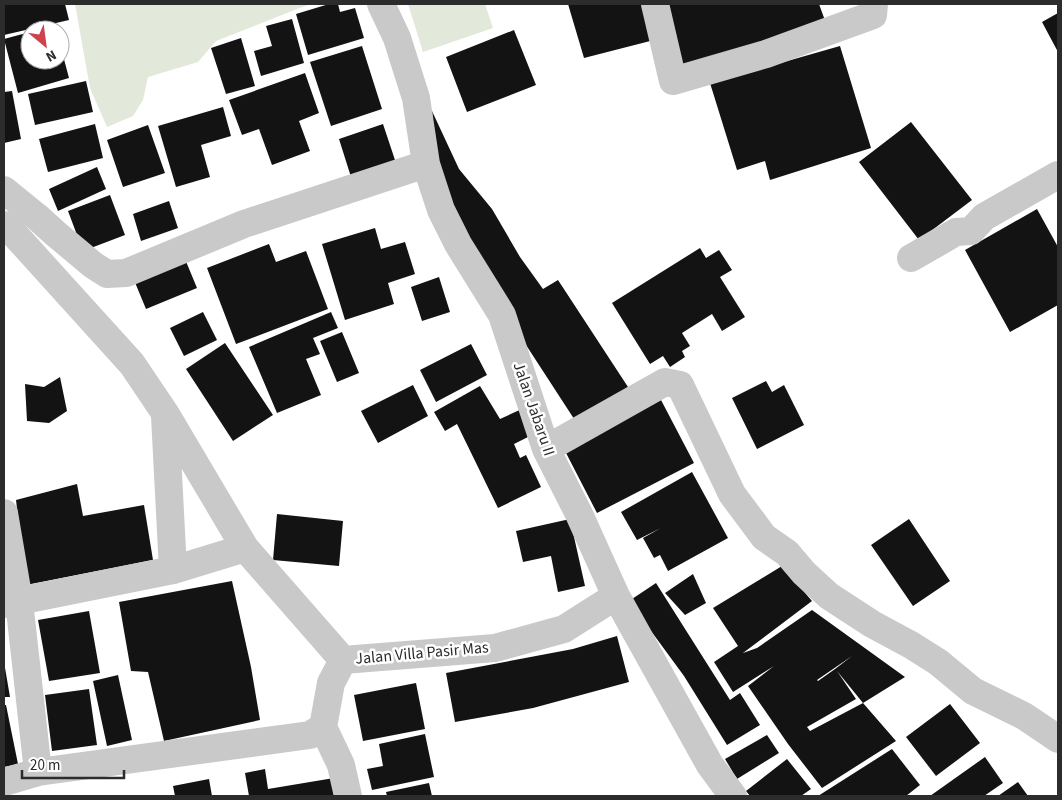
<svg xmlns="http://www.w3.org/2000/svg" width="1062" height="800" font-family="'Source Sans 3',sans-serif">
	<rect width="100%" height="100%" fill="#fff"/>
	<path fill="#e2e8da" d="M75 4H310L216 41 198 62 148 77 143 100 133 116 107 127 90 88Z
		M408 4H485L493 28 423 52Z"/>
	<path fill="#131313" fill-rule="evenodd" d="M4 4H65L69 20 4 35Z
		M329 4H338L340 12 355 8 364 38 308 55 296 14Z
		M568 4H646L658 39 584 58Z
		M663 4H819L827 26 684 69Z
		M1058 13V52L1042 22Z
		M292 19 304 63 261 76 254 51 272 46 266 26Z
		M54 25 55 30H38V29Z
		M514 30 536 85 467 112 446 57Z
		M30 32V60H60L61 48 69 78 18 93 4 39Z
		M241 38 255 86 226 94 211 48Z
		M362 46 382 109 331 126 310 62Z
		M840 46 871 148 770 180 765 161 737 170 710 83Z
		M305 73 319 113 299 121 310 151 272 165 259 129 242 135 229 100Z
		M86 81 93 112 35 125 28 94Z
		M12 91 21 139 4 143V92Z
		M223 107 231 136 201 145 210 177 176 187 158 126Z
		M432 111 459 169 492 209 520 257 543 289 558 280 628 387 578 425 504 311 437 186Z
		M911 122 972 200 919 240 859 162Z
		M95 124 103 158 48 172 39 139Z
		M383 124 396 163 351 177 339 139Z
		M148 125 165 173 123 187 107 140Z
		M97 167 106 189 58 211 49 189Z
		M110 195 125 235 83 251 68 211Z
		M169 201 178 228 141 241 133 214Z
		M1037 209 1058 247V305L1010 332 965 250Z
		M375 228 381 249 405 242 415 274 388 283 394 304 345 320 322 244Z
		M269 244 276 262 306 251 328 309 236 344 207 268Z
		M700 248 706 258 719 250 732 270 720 277 745 317 722 331 712 314 682 333 690 346 682 351 685 357 670 367 663 356 650 364 612 303Z
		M185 259 197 288 146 309 134 280Z
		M439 277 450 312 422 321 411 287Z
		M203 312 217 340 184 356 170 328Z
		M331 312 338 328 313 338 320 354 306 359 321 395 277 413 249 347Z
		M342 332 359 373 337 382 320 341Z
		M225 343 273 415 233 441 186 369Z
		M471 344 487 375 436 402 420 370Z
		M60 377 67 411 49 423 27 421 25 384 44 387Z
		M766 381 772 392 784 385 804 425 757 449 732 398Z
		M413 385 428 416 378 443 361 411Z
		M480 386 500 419 524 408 536 433 514 444 520 458 526 455 541 487 498 508 457 424 445 431 434 412Z
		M661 400 694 463 597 513 565 451Z
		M692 472 728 538 668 571 660 555 654 558 643 538 661 528 637 540 621 512Z
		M77 484 83 516 144 505 153 560 26 585 16 500Z
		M277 514 343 521 339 566 273 560Z
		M570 519 585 586 558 592 551 556 523 562 516 531Z
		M909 519 950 581 913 606 871 545Z
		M782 566 812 601 743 653 757 648 812 610 905 677 863 703 837 671 856 699 807 727 810 731 863 703 896 741 822 788 788 744 748 686 774 666 733 692 714 662 738 646 713 608ZM852 656 835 669 818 681 817 680Z
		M693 574 706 603 685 615 665 593Z
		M232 581 251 667 260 720 164 741 148 672 131 671 119 602Z
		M656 583 730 700 740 693 760 725 727 745 684 676 629 601Z
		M89 611 100 673 49 681 38 620Z
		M617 636 629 682 533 708 455 722 446 673 573 649Z
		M4 662 10 697H4Z
		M118 675 132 740 107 746 93 681Z
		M416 683 425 729 363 741 354 695Z
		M89 689 97 745 52 751 45 695Z
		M950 704 980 743 936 776 906 737Z
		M4 705H6L18 764 4 767Z
		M425 734 434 777 372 790 367 769 383 766 379 744Z
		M767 735 779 753 737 779 725 759Z
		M892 749 920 785 906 796H818Z
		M985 757 1003 783 984 796H930Z
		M787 759 811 789 801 796H750L746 791Z
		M265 769 268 789 334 778 337 796H249L245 773Z
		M209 779 212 796H175L173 786Z
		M1018 782 1028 796H998Z
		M429 783 432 796H387L386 792Z"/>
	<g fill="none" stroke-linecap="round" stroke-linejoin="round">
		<path stroke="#c9c9c9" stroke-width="28" d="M381 4 397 38 416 98 426 164 441 210 458 244 502 315 546 449 579 514 616 596 710 765 733 796
			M655 4 673 81 766 54 873 15 874 4
			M4 190 36 216 56 234 93 265 107 274 126 273 244 224 426 164
			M4 225 7 226 132 364 165 413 245 548 343 660
			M911 258 956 232 971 231 984 217 1058 175
			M165 416 173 570
			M546 449 665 382 680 385 732 494 764 537 787 553 804 573 829 596 872 624 911 645 938 662 973 691 1024 716 1058 739
			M4 513 19 601 38 772
			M4 604 173 570 245 548
			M323 727 341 765 348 796
			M4 782 38 772 310 735 323 727 331 683 343 660 495 648 564 629 616 596"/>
	</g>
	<g text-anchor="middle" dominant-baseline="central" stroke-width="5" stroke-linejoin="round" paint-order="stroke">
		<g font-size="16" fill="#2c2c2c" stroke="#fff">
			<text transform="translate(534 409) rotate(71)">Jalan Jabaru II</text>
			<text transform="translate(422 653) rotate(-5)">Jalan Villa Pasir Mas</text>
		</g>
	</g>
	<rect width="1062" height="800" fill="none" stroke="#2c2c2c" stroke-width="10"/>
	<g transform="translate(45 45) rotate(151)"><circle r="24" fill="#ffffff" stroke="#ababab"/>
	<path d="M0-4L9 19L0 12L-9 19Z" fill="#ce424d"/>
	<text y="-8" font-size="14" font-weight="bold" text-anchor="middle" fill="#2c2c2c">N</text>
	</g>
	<path d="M22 770v8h102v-8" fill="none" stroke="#2c2c2c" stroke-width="2.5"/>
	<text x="30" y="770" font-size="15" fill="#2c2c2c" stroke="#ffffff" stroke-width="4" paint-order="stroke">20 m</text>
</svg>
